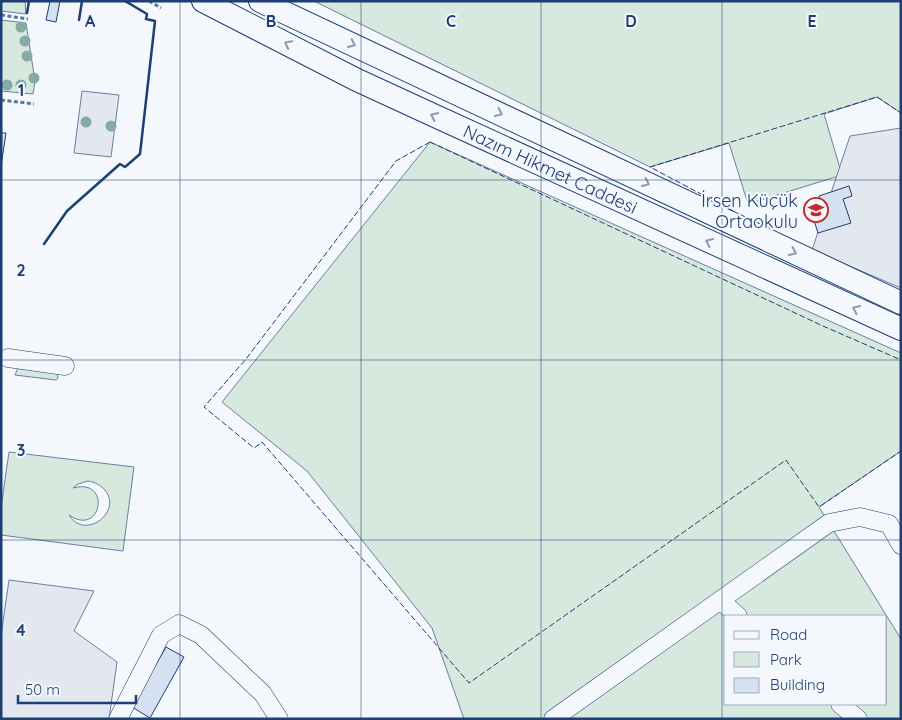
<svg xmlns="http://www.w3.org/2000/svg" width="902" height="720" font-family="Quicksand,sans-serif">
	<rect width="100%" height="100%" fill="#f4f7fb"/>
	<path fill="#d7e8df" stroke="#687fa3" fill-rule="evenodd" d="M1 1H25L26 14 1 11Z
		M314 1H901V113L877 97 824 114 842 175 748 204 729 143 650 167Z
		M1 20 26 23 35 81 33 94 1 91Z
		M430 142 901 353V451L819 507 901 639V719H464L432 628 307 471 222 402ZM726 616H886V704H726Z
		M18 368 57 373 58 378 56 380 15 375Z
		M9 452 134 467 123 551 1 535V508ZM88 481C95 482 100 485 105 490 123 512 85 541 69 515 102 538 112 477 73 488L78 484Z"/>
	<path fill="#e3e8f0" stroke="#687fa3" d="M82 91 119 95 111 157 74 153Z
		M901 128V288L812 250 850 136Z
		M9 580 94 591 74 631 117 662 109 719H1V636Z"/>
	<path fill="#d5e0f0" stroke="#1d3f73" d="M50 1H60L56 22 46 20Z
		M1 133H6L1 166Z
		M849 186 852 196 843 199 851 223 818 233 811 211 823 207 819 196Z
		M166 647 184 657 150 718 132 707Z"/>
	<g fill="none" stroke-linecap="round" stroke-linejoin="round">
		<defs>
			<path id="minor" d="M8 358 65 366
				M721 601 738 616
				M840 704 858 719
				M118 719 161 635 179 624 201 635 263 694 279 719
				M553 719 829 523 860 517 889 524 901 545"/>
			<g id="major">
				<path id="s1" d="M203 1 357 80 433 115 901 329"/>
				<path d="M260 1 901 303"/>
			</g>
		</defs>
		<use href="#minor" stroke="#1d3f73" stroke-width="19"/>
		<use href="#major" stroke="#1d3f73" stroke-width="24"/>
		<path stroke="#5e769c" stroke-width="3" stroke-dasharray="4 2.5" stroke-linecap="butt" d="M149 1 161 8
			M1 15 28 19
			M1 100 34 104"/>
		<use href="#minor" stroke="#f4f7fb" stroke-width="18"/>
		<use href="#major" stroke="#f4f7fb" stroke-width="22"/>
		<path stroke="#1d3f73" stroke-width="1" stroke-dasharray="6 2.5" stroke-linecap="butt" d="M430 142 396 161 246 359 204 407 254 448 262 442 469 683 786 460 819 507 901 451
			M430 142 823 326 901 360
			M733 211 650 167 877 97 901 113"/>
		<path stroke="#1d3f73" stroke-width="2.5" d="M27 13 29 1
			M79 20 82 1
			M44 244 67 211 120 164 125 167 140 154 155 21 146 19 147 14 125 1"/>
	</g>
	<g fill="#86aba6">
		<circle cx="21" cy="27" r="5.5"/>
		<circle cx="25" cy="41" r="5.5"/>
		<circle cx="27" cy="56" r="5.5"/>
		<circle cx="34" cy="78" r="5.5"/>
		<circle cx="7" cy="85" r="5.5"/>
		<circle cx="21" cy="85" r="5.5"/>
		<circle cx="86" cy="122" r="5.5"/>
		<circle cx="111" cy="126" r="5.5"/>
	</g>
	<defs><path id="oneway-chevron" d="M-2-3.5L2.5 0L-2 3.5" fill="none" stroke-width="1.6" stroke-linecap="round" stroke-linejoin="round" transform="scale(1.25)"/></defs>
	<g stroke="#889bb7">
		<use href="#oneway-chevron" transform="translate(288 44) rotate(-153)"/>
		<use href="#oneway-chevron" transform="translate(352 44) rotate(25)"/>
		<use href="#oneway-chevron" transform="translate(499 113) rotate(25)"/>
		<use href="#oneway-chevron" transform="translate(434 116) rotate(-155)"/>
		<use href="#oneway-chevron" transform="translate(646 183) rotate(25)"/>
		<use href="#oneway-chevron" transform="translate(709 242) rotate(-155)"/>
		<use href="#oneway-chevron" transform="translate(793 252) rotate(25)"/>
		<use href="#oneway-chevron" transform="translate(856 309) rotate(-155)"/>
	</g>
	<path fill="none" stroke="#1d3f73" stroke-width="1" stroke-opacity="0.55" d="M180 1V719M361 1V719M541 1V719M722 1V719M1 180H901M1 360H901M1 540H901"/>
	<defs>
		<symbol id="school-ring" viewBox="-11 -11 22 22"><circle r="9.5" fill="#f4f7fb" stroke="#c62828" stroke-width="1.5"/><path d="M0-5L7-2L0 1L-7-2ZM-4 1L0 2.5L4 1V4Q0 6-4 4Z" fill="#c62828"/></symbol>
	</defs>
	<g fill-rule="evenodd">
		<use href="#school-ring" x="802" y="196" width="28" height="28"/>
	</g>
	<g text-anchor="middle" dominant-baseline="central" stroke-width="4" stroke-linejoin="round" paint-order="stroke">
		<g font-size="18" fill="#1d3f73" stroke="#f4f7fb">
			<text stroke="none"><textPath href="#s1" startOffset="386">Nazım Hikmet Caddesi</textPath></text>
		</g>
		<g font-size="18" fill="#1d3f73" stroke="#f4f7fb" text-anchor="end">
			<text x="798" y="200">İrsen Küçük<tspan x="798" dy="21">Ortaokulu</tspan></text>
		</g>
	</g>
	<g font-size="16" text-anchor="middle" font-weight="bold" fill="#1d3f73" stroke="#f4f7fb" stroke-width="4" stroke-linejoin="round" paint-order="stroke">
		<text x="90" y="27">A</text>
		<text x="271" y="27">B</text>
		<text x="451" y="27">C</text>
		<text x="631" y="27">D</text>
		<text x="812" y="27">E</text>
		<text x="21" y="96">1</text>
		<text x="21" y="276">2</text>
		<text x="21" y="456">3</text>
		<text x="21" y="636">4</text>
	</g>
	<rect width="902" height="720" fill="none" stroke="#1d3f73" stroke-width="5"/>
	<rect x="724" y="615" width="162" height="90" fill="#f4f7fb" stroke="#9eadc5"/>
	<rect x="734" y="631" width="25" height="8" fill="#f4f7fb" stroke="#9eadc5"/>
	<text x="770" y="640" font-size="15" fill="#1d3f73">Road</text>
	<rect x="734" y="652" width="25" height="15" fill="#d7e8df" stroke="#9eadc5"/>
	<text x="770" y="665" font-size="15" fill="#1d3f73">Park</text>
	<rect x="734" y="678" width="25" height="15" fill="#d5e0f0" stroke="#9eadc5"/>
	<text x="770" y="690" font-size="15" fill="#1d3f73">Building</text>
	<path d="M18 695v8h118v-8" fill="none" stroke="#1d3f73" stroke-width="2.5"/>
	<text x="25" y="695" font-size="15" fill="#1d3f73" stroke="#f4f7fb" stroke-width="4" paint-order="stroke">50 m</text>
</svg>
